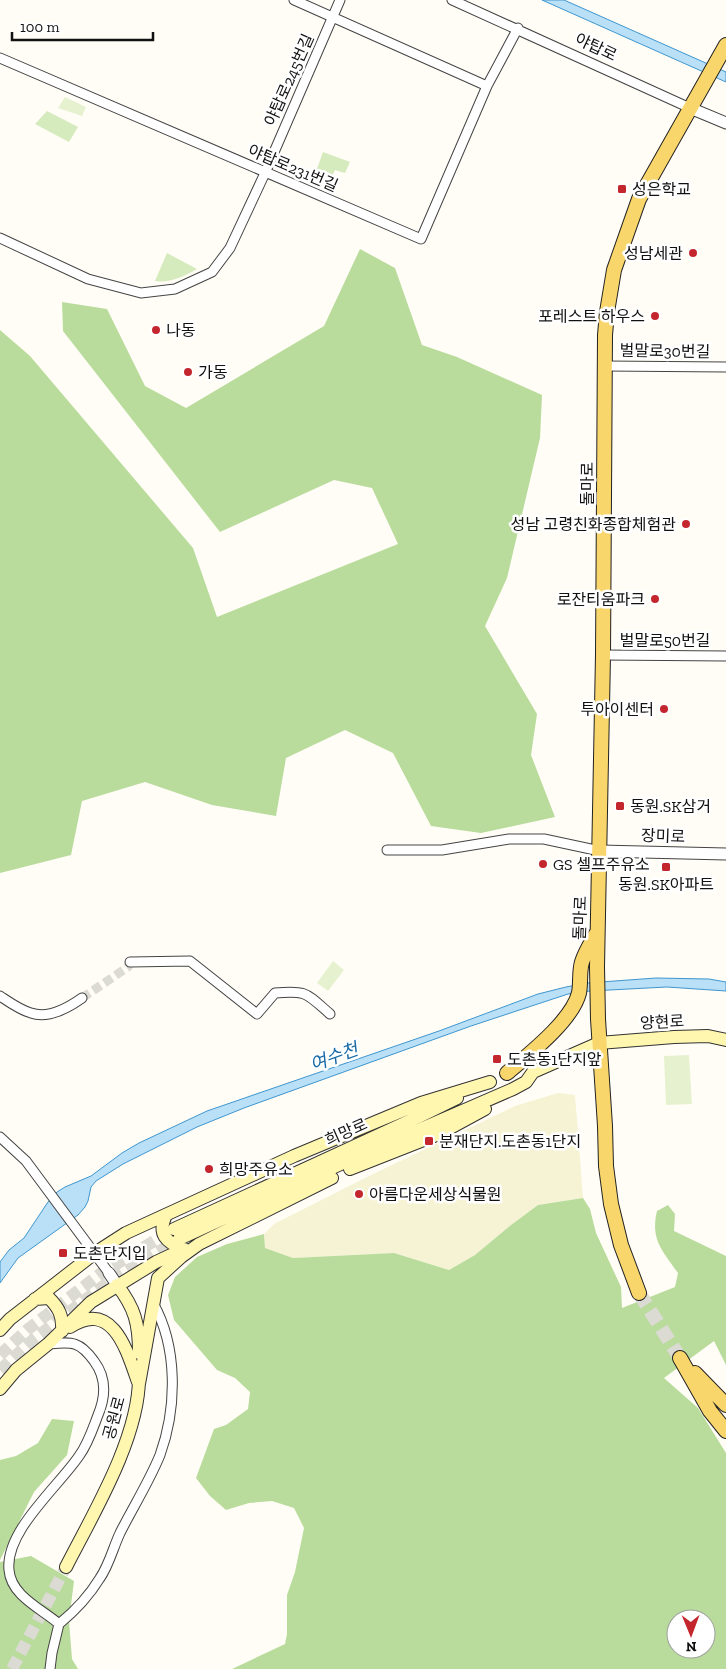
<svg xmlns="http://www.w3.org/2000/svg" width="726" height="1669" font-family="'Zilla Slab','Noto Sans KR',serif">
	<rect width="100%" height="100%" fill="#fffdf5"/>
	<path fill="#f6f3d4" d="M558 1093 575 1095 583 1198 538 1205 511 1225 475 1255 449 1270 394 1253 293 1258 265 1248 264 1234 274 1224 367 1177 515 1106Z"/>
	<path fill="#d5ebbd" d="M47 111 78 127 69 142 35 124Z
		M323 152 350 162 345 173 335 170 328 186 313 180Z
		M167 253 197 269C184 277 169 283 155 281Z"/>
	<path fill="#b9dc9c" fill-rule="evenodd" d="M360 249 395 268 422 345 457 357 542 395 540 438 507 578 485 626 537 714 531 755 555 817 481 833 431 826 393 753 345 730 286 758 276 816 212 805 145 782 82 801 71 855 0 873V330L30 356 193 548 217 617 398 544 372 488 334 480 220 532 63 331 62 302 107 309 145 386 186 408 324 326Z
		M583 1198 590 1209 596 1233 621 1287 622 1308 675 1287 678 1273C663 1251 650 1240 657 1211L668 1205 675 1214 674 1231 726 1256V1365L714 1341 664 1378 698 1408 726 1453V1669H232L285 1644 287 1634V1595L295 1572 304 1528 294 1508 272 1501 249 1503 226 1510 210 1496 196 1478 214 1429 226 1425 248 1409 250 1392 235 1378 217 1370 174 1320 168 1295 175 1277 197 1257 227 1244 264 1234 265 1248 293 1258 394 1253 449 1270 475 1255 511 1225 538 1205ZM676 1619H706V1649H676Z
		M52 1419 74 1421 67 1455 34 1492 0 1560V1460L16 1456 38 1443Z
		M31 1556 74 1581 69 1621 72 1659 78 1669H0V1562Z"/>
	<path fill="#e6f2cf" d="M65 97 86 107 82 116 58 108Z
		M333 961 344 970 328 991 317 983Z
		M689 1055 692 1104 666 1105 664 1056Z"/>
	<path fill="#b9e0f7" stroke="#3f96cf" d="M542 0H564L726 72V82Z
		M656 978 709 979 726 982V991L667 987 590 991 568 994 471 1026 244 1108 197 1127 123 1164 96 1181 91 1187 88 1201 85 1207 78 1215 18 1258 0 1283V1262L9 1250 24 1238 48 1202 57 1192 65 1187 91 1176 122 1153 139 1143 207 1111 439 1031 538 994 566 987 587 983Z"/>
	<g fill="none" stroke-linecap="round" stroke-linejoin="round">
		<path stroke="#dbdad3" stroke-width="9" stroke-dasharray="9 4.5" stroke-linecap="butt" d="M82 998 128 967 130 962"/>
		<path stroke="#dbdad3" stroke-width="12" stroke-dasharray="12 6" stroke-linecap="butt" d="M0 1355 27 1330 100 1274 174 1229
			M0 1370 34 1339 106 1284 179 1239
			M12 1669 66 1567"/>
		<path stroke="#dbdad3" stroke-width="14" stroke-dasharray="14 7" stroke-linecap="butt" d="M639 1293 680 1358"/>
		<defs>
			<path id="minor" d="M294 0 487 86
				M452 0 690 108
				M0 58 421 239 487 86 518 28
				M0 238 88 279 141 293 175 289 212 272 230 248 265 173 340 0
				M605 366 726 367
				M603 655 726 656
				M387 850H442L509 839H544L600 851
				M130 962 190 961 257 1014 275 993C307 990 306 993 330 1014
				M0 996C9 1002 20 1010 31 1013 48 1019 68 1008 82 998
				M0 1137 26 1161 109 1273
				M48 1344C71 1342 79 1340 94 1361 106 1377 106 1396 98 1415 93 1428 88 1444 79 1456 58 1487 5 1531 9 1570 11 1596 42 1609 59 1624 75 1611 89 1596 100 1578 109 1565 113 1548 120 1533 133 1507 149 1482 160 1455 177 1408 178 1347 153 1303
				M50 1669 52 1653 59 1624"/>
			<path id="tertiary" d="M690 108 726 123
				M600 851 726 854
				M109 1273 117 1285"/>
			<path id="secondary" d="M350 1169 439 1134 485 1109
				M166 1215C157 1234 166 1242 183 1249
				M174 1229 418 1117 457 1098
				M179 1239 345 1162 513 1089 526 1082 533 1072 599 1043 674 1037 708 1036 726 1040
				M117 1285C135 1308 139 1324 139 1353
				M35 1299 49 1298C59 1308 63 1316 62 1331
				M70 1327C113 1299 127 1351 138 1382
				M0 1330 10 1319 50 1288 95 1253 126 1233 294 1156 421 1103 490 1082
				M139 1384 158 1278 181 1257 199 1244 332 1178
				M0 1389 16 1370 48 1344 91 1302 156 1262 184 1249
				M66 1567C93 1514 139 1438 139 1378"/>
			<path id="primary" d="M507 1073C528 1055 572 1021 579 993 581 983 579 972 582 962 585 952 591 943 596 934
				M639 1293 621 1245 611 1204 606 1166 605 1126 598 1019 597 967 603 655 605 335 607 312 614 270 639 199 726 45
				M680 1358 710 1411 726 1431
				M695 1373 726 1405"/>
		</defs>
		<use href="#minor" stroke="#444" stroke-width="11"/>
		<use href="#tertiary" stroke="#444" stroke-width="13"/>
		<use href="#secondary" stroke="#333" stroke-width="14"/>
		<use href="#primary" stroke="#222" stroke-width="16"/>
		<use href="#minor" stroke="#fff" stroke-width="9"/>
		<use href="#tertiary" stroke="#fff" stroke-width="11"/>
		<use href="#secondary" stroke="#fff6b0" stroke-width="12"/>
		<use href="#primary" stroke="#f9d66b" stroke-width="14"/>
	</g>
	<g fill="#c4262e" stroke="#fff" stroke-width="2">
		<rect x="617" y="184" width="10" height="10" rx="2.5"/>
		<circle cx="693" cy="253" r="5"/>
		<circle cx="655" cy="316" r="5"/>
		<circle cx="156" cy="330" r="5"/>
		<circle cx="188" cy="372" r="5"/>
		<circle cx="686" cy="524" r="5"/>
		<circle cx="655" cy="599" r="5"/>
		<circle cx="664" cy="709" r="5"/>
		<rect x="615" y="801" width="10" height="10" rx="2.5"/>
		<circle cx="543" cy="864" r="5"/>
		<rect x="661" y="862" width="10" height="10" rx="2.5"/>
		<rect x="492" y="1054" width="10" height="10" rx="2.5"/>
		<rect x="424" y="1136" width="10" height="10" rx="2.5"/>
		<circle cx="209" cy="1169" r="5"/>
		<circle cx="359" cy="1194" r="5"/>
		<rect x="58" y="1248" width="10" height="10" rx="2.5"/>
	</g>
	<g text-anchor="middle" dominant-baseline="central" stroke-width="5" stroke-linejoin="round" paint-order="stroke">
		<g font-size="16" fill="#111" stroke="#fff">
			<text transform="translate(596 47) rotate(25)">야탑로</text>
			<text transform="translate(289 80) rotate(-66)">야탑로245번길</text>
			<text transform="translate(293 168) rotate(23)">야탑로231번길</text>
			<text transform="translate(665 351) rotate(1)">벌말로30번길</text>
			<text transform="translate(587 484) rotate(-90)">돌마로</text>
			<text x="665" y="640">벌말로50번길</text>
			<text transform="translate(663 836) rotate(2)">장미로</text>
			<text transform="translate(580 918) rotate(-88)">돌마로</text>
			<text transform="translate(662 1022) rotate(-3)">양현로</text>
			<text transform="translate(346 1132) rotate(-24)">희망로</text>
			<text transform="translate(114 1418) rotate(-75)">공원로</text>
		</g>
		<g font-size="16" fill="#111" stroke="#fff" text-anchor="start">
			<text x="632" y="189">성은학교</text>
			<text x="683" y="253" text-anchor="end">성남세관</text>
			<text x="645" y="316" text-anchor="end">포레스트 하우스</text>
			<text x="166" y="330">나동</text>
			<text x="198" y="372">가동</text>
			<text x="676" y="524" text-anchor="end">성남 고령친화종합체험관</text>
			<text x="645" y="599" text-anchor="end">로잔티움파크</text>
			<text x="654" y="709" text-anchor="end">투아이센터</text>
			<text x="630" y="806">동원.SK삼거</text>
			<text x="553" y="864">GS 셀프주유소</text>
			<text x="666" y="884" text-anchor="middle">동원.SK아파트</text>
			<text x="507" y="1059">도촌동1단지앞</text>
			<text x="439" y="1141">분재단지.도촌동1단지</text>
			<text x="219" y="1169">희망주유소</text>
			<text x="369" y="1194">아름다운세상식물원</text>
			<text x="73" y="1253">도촌단지입</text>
		</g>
		<g font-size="18" font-style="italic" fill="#1768a6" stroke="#fff">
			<text transform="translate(334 1057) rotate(-20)">여수천</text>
		</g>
	</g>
	<g transform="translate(691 1634) rotate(179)"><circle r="24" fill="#ffffff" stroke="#a0a0a0"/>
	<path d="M0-4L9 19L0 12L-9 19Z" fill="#c4262e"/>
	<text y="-8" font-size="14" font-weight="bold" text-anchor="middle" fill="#111111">N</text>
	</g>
	<path d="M12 32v8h141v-8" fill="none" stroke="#111111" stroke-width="2.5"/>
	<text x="20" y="32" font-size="15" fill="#111111" stroke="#ffffff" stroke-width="4" paint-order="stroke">100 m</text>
</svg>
